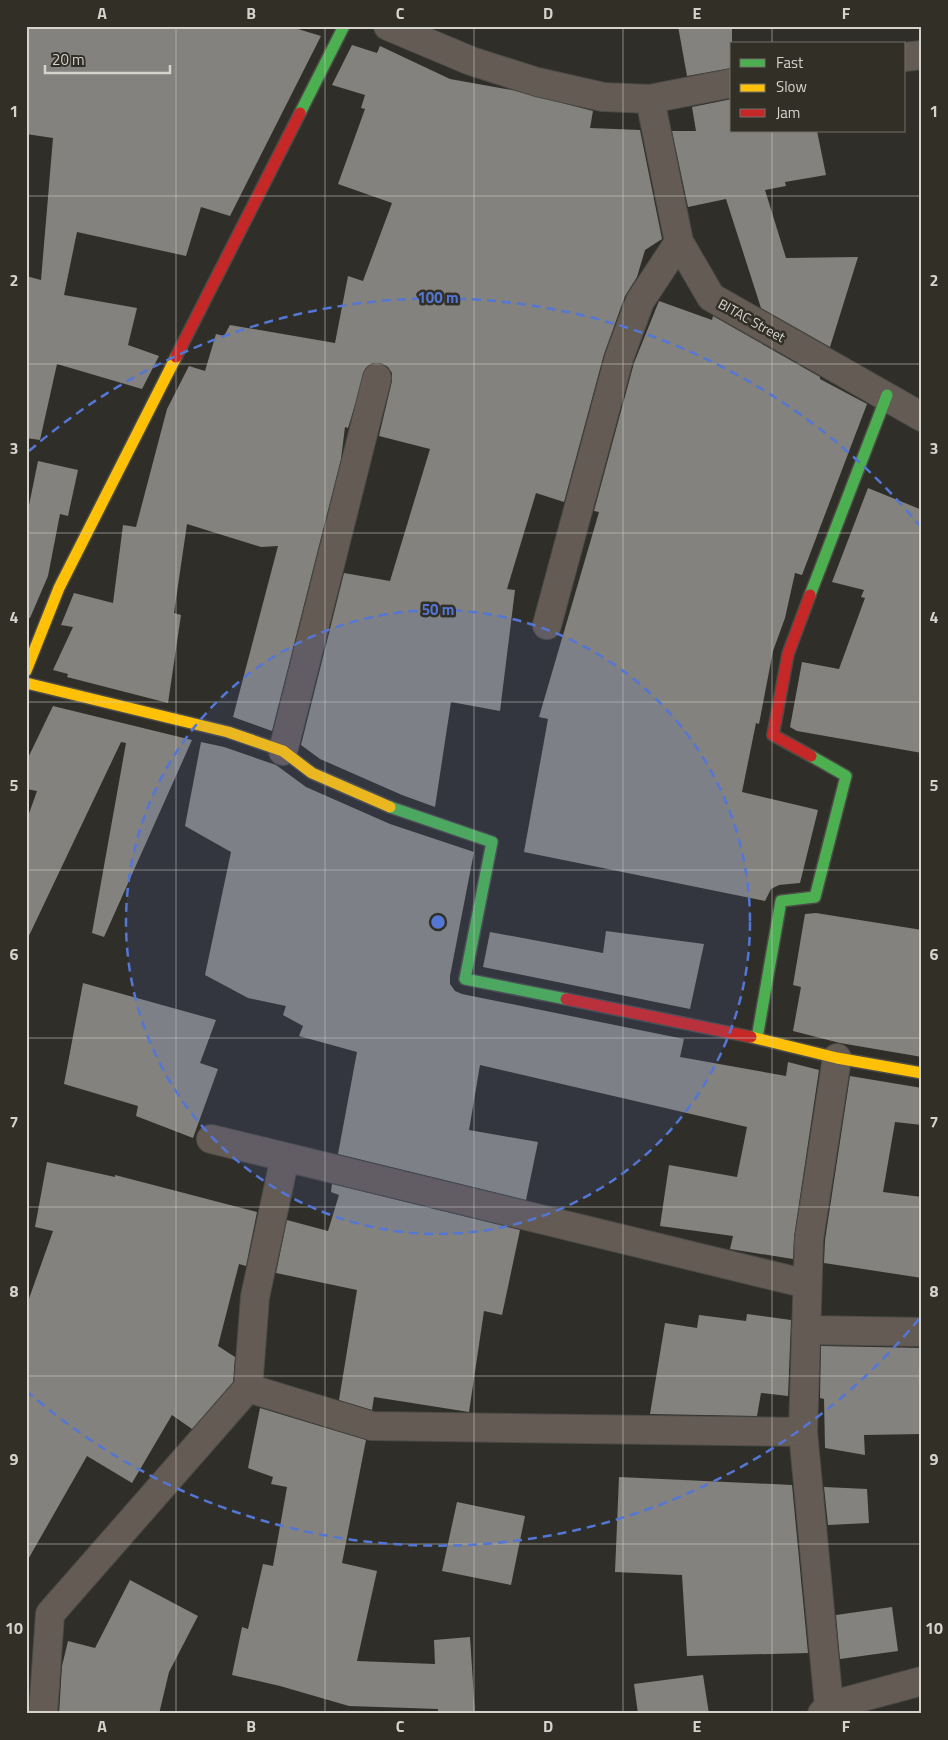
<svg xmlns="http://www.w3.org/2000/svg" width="948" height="1740" font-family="'Titillium Web',sans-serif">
	<rect width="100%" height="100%" fill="#2f2e29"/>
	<path fill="#84827e" d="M26 26H288L321 36 230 216 201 207 186 256 77 232 64 295 137 308 128 345 159 356 142 389 57 364 40 440 26 438V276L41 280 53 138 26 134Z
		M678 26H732V68L687 76Z
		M352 45 377 53 380 46 450 79 512 90 593 111 590 128 640 130 662 239 645 250 637 277 625 296 604 354 564 502 536 493 507 589 515 590 500 711 451 702 435 807 402 795 320 759 301 745 344 573 390 581 430 449 379 436 392 381V373L388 367 381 363H372L366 368 348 428 345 427 341 459 272 731 233 717 278 546 261 547 187 524 174 613 181 615 168 703 67 677 68 674 53 670 73 627 61 625 74 593 113 603 123 525 136 527 167 409 189 366 205 371 216 334 224 336 230 325 335 343 348 276 363 281 392 203 338 184 365 109 361 108 365 95 332 85Z
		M732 99V131H817L826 175 785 182 786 186 765 190 786 258 858 257 830 347 761 308 726 199 688 207 672 131H696L692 107Z
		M659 301 712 320 713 316 820 377V379L867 404 802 575 795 573 785 618 773 651 759 724 756 723 742 792 818 810 800 883 779 885 771 889 765 901 524 852 548 719 539 717 599 512 594 511 634 363Z
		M38 461 78 470 68 516 60 514 48 576 30 618H26V520Z
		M868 488 922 510V753L797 731 790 727 802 662 839 669 865 598 861 597 864 590 832 582Z
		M53 706 192 740 104 937 92 933 126 743 121 742 26 942V822L37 791 26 789V762Z
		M201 742 224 747 276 765 306 787 390 824 474 852 450 976V984L455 991 462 994 684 1039 680 1057 786 1076 788 1062 819 1070 794 1237 793 1259 730 1249 733 1236 660 1226 669 1165 737 1177 747 1127 480 1065 469 1130 538 1142 526 1200 338 1154 357 1052 299 1036 303 1026 283 1015 286 1006 248 998 205 975 231 852 185 826Z
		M816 913 922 930V1057L840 1043 793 1031 801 987 793 985 805 914Z
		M606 931 704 944 690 1009 483 967 490 932 603 953Z
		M83 983 216 1020 200 1063 218 1069 193 1138 136 1116 138 1106 64 1084Z
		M850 1076 922 1088V1125L895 1122 883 1192 922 1197V1278L824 1263 825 1240Z
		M47 1162 115 1177V1175L257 1212 246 1266 239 1264 218 1346 235 1357 233 1382 192 1429 172 1415 132 1483 87 1456 26 1563V1307L53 1231 35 1227Z
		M332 1184 520 1230 502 1315 484 1311 469 1412 374 1397 372 1410 339 1400 357 1290 276 1273 287 1220 328 1231 339 1195 331 1192Z
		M747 1314 791 1320 788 1396 761 1393 757 1416 650 1414 665 1323 697 1328 699 1315 746 1321Z
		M821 1346 922 1348V1434L864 1435 865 1455 825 1448 824 1399 820 1398Z
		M260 1408 366 1440 342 1563 377 1571 357 1661 435 1664 434 1640 470 1637 475 1714H438V1709L349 1706 280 1686 232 1675 242 1627 248 1629 263 1564 273 1566 287 1487 271 1484 273 1477 248 1468Z
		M619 1477 792 1485 808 1653 687 1656 682 1575 615 1572Z
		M824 1487 867 1489 869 1523 828 1525Z
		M457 1502 525 1516 511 1585 442 1571Z
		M130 1580 198 1616 169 1672 159 1714H59L62 1666 68 1641 95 1648Z
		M892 1607 898 1651 840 1659 836 1615Z
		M703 1675 709 1714H638L634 1684Z"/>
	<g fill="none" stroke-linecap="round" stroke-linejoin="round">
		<defs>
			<path id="street" d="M388 26 471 61 537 82 603 97 650 99 732 83
				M904 57 922 55
				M650 99 679 242 711 297 922 417
				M547 625 619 358 640 301 679 242
				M283 751 377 378
				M211 1139 807 1284
				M806 1330 922 1332
				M248 1388 372 1426 803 1432
				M829 1706 803 1432 809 1239 837 1058
				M43 1714 50 1614 248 1388 255 1297 285 1157
				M822 1714 829 1706 922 1681"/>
			<path id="fast" d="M300 113 344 26
				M810 595 887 395
				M390 807 492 842 465 979 566 999
				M757 1038 781 901 815 897 846 776 811 756"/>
			<path id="slow" d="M26 671 59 588 176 357
				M26 683 228 732 283 751 312 773 390 807
				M751 1037 837 1058 922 1073"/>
			<path id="jam" d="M176 357 300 113
				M810 595 788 654 773 735 811 756
				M566 999 751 1037"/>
		</defs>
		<use href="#street" stroke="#4c4b47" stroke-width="30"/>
		<use href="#fast" stroke="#4c4b47" stroke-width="14"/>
		<use href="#slow" stroke="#4c4b47" stroke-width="14"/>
		<use href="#jam" stroke="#4c4b47" stroke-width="14"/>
		<use href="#street" stroke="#655b55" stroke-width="28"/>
		<use href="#fast" stroke="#4caf50" stroke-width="11"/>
		<use href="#slow" stroke="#ffc107" stroke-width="11"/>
		<use href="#jam" stroke="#c62828" stroke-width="11"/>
	</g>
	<path fill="none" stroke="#d4d3cc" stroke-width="1" stroke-opacity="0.55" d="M176 26V1714M325 26V1714M474 26V1714M623 26V1714M772 26V44M772 131V1714M26 196H922M26 364H922M26 533H922M26 702H922M26 870H922M26 1038H922M26 1207H922M26 1376H922M26 1544H922"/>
	<circle cx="438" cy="922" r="312" fill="#5476d4" fill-opacity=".12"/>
	<g fill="none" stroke="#5476d4" stroke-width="2.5" stroke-dasharray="9 6">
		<circle cx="438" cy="922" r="312"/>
		<path d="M919 1319A624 624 0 0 1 29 1393M29 451A624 624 0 0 1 919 525"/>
	</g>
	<g text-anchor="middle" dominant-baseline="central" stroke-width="5" stroke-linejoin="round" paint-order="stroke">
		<g font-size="14" fill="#d4d3cc" stroke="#322f26">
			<text transform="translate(752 320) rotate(29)">BITAC Street</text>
		</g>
	</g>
	<circle cx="438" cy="922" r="8" fill="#5476d4" stroke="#322f26" stroke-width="2.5"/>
	<g font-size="15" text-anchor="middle" font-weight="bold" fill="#5476d4" stroke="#322f26" stroke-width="5" stroke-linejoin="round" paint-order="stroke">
		<text x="438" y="303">100 m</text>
		<text x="438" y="615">50 m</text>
	</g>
	<rect width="948" height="1740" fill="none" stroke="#322f26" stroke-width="55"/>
	<rect x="730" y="42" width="175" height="90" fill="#322f26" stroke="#737168"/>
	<rect x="740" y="59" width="25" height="8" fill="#4caf50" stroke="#737168"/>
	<text x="776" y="68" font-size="15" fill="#d4d3cc">Fast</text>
	<rect x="740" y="84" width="25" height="8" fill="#ffc107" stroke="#737168"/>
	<text x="776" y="92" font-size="15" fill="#d4d3cc">Slow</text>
	<rect x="740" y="109" width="25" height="8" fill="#c62828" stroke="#737168"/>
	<text x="776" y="118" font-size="15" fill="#d4d3cc">Jam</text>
	<path d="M45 65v8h125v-8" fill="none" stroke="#d4d3cc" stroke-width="2.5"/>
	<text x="52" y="65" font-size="15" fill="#d4d3cc" stroke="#322f26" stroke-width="4" paint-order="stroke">20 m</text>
	<rect x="28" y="28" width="892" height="1684" fill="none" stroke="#d4d3cc" stroke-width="2"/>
	<g font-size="16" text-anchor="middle" font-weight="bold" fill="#d4d3cc">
		<text x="102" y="19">A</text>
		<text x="251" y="19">B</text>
		<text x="400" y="19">C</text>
		<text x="548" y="19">D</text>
		<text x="697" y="19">E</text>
		<text x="846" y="19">F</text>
		<text x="14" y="117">1</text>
		<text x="934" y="117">1</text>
		<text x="14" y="286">2</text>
		<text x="934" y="286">2</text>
		<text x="14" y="454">3</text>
		<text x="934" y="454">3</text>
		<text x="14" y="623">4</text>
		<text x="934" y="623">4</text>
		<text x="14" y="791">5</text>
		<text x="934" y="791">5</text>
		<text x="14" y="960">6</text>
		<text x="934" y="960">6</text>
		<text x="14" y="1128">7</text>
		<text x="934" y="1128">7</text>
		<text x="14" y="1297">8</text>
		<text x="934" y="1297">8</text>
		<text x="14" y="1465">9</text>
		<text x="934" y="1465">9</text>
		<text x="14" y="1634">10</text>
		<text x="934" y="1634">10</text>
		<text x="102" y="1732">A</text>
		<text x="251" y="1732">B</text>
		<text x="400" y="1732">C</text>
		<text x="548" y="1732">D</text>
		<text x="697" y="1732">E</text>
		<text x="846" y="1732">F</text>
	</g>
</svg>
